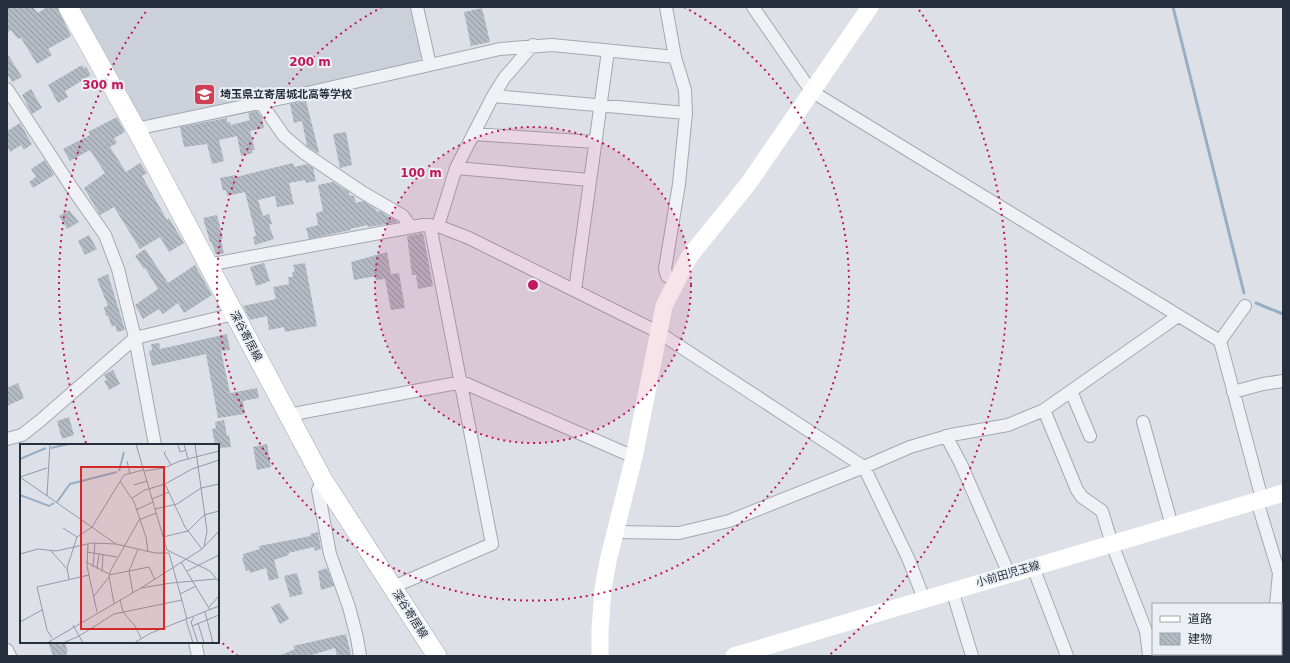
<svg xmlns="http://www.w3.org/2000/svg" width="1290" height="663" font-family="'DejaVu Sans','Noto Sans JP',sans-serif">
	<defs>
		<pattern id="building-back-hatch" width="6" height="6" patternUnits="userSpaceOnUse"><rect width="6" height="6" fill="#b4bac4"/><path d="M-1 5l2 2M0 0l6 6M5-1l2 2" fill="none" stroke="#9298a0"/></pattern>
	</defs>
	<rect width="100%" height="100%" fill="#dde1e7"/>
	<path fill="#cbd0d9" d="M79 7H411L422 55 417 63 144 124Z"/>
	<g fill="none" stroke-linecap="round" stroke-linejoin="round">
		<path stroke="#97aec7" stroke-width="3" d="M1173 7 1244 293
			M1256 303 1283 314"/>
	</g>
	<path fill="url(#building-back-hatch)" d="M7 7H33L38 13 47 7H57L71 36 48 49 52 55 37 64 21 38 18 39 11 30 7 33Z
		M482 8 490 42 471 46 464 12Z
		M7 53 22 77 12 82 7 74Z
		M82 65 84 68 86 67 91 75 65 91 68 97 58 103 48 85Z
		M31 89 42 108 32 114 22 95Z
		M306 101 319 152 317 153 307 146 302 121 294 123 290 104Z
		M257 111 262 118 264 128 250 131 255 150H252L253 153 241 156 237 136 219 140 224 161 212 164 207 144 184 147 180 127 227 118V122H230L231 125 250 120 248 113Z
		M117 117 125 132 114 138 117 143 110 147 126 172 140 163 147 173 142 176 167 220 169 218 184 243 169 252 160 237 140 249 114 207 100 215 84 188 105 173 90 150 70 161 63 149 90 135 88 132Z
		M20 123 32 144 24 150 21 145 10 152 7 146V131Z
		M346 132 352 165 340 168 333 134Z
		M45 160 54 175 33 188 29 182 36 177 31 169Z
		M293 163 294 167 307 164 313 168 316 181 306 183 305 180 289 183 294 204 277 207 275 196 258 200 263 216 269 214 272 224 269 225 274 239 255 245 253 237 256 236 245 192 227 196 226 190 223 191 220 178 235 175 236 177Z
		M333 182 349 192V195L354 196 356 203 363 201 376 209 377 212 380 211 398 222 368 227 367 225 350 229 351 230 309 239 306 228 318 225 316 213 323 211 318 185Z
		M69 210 79 222 67 229 59 216Z
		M217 215 223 238 221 239 224 253 216 255 211 241 210 242 203 218Z
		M423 233 433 286 418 289 416 275H412L407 236Z
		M89 235 97 249 85 255 78 241Z
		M145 249 168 283 195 265 212 295 184 313 178 303 163 314 159 309 143 319 135 305 158 289 145 268 144 269 135 256Z
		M387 252 391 274 399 273 405 308 391 310 385 279 376 280V276L354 280 351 262Z
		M264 263 270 281 256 286 250 267Z
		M305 263 317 326 285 332 284 327 269 330 267 316 250 320 243 306 276 299 273 287 289 284 288 277H293L292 272H295L293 265Z
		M108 274 125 330 117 332 115 325 112 327 108 316H106L104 307 108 306 97 279Z
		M227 334 230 350 221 351 230 393 257 388 259 398 243 401 245 414 218 418 206 354 152 366 149 351 152 350 151 344 159 343 160 349Z
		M113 370 120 384 109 390 104 381 107 380 104 375Z
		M18 383 24 398 7 406V388Z
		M69 417 74 435 62 439 57 421Z
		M224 420 227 436 229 435 231 447 220 448V443L215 444 212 429 216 428 215 422Z
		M267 444 271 467 257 470 253 447Z
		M318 532 321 549 315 551 314 547 288 553 289 555 274 560 279 578 269 581 266 568 250 573 249 570 246 571 242 558 244 557 243 554 260 549 259 546 311 536 310 534Z
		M327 568 334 586 321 590 318 571Z
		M297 573 303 594 290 597 284 576Z
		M279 603 289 619 280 624 271 607Z
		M346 634 351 655 337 656 335 648 308 656H279L295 649 293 646Z
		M48 642H59L60 645 65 643 68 652 66 653 67 656H53Z"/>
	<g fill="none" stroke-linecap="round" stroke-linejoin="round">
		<defs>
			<path id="street" d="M417 7 430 65
				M666 7 675 57 685 90 686 113 679 184 665 269 667 276 676 280
				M753 7 811 91 1220 341 1262 499
				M7 89 72 188 105 235 118 269 135 338 155 445
				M493 96 686 113
				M261 103 284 136 304 153 362 192 403 216 411 227
				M136 129 307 93 500 49 552 45 675 57
				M473 134 595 142
				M456 168 590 180
				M438 226 456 168 493 96 505 77 533 45
				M207 265 423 225 438 226 469 238 658 332 864 467 908 558 924 599
				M575 290 608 51
				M1220 341 1245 306
				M1071 391 1090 436
				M1233 392 1263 384 1283 381
				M1044 410 1077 490 1082 497 1102 511 1112 544 1146 631 1149 656
				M288 415 462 382 634 457
				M1143 422 1172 526
				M946 436 961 464 1009 574
				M7 439 22 435 41 420 135 338 234 314
				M323 480 318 490 330 554 349 607 357 638 360 656
				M1257 501 1279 573 1276 604
				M616 532 679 533 729 521 864 467 910 447 951 435 1008 425 1044 410 1178 316
				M1033 567 1067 656
				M393 587 492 544 430 225
				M952 590 972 656
				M195 642 198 656
				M7 650 10 656
				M1274 654V656"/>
			<path id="primary" d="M68 7 136 129 323 480 437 656"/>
		</defs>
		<use href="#street" stroke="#a2a8b1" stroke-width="14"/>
		<use href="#primary" stroke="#9ca5b3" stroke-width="20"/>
		<use href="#street" stroke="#eff1f5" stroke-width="12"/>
		<path stroke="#fff" stroke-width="17" d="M600 656V630L603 589 608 561 634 457 664 306 689 257 748 184 870 7
			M734 656 1283 493"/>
		<use href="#primary" stroke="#fff" stroke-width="19"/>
	</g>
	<circle cx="533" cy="285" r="158" fill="#c2185b" fill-opacity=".12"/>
	<g fill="none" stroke="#c2185b" stroke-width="2" stroke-dasharray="2 4">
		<circle cx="533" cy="285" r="158"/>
		<path d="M684 7A316 316 0 1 1 382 7"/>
		<path d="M238 656A474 474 0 0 1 219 640M86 443A474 474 0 0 1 147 10M919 10A474 474 0 0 1 828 656"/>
	</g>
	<defs>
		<symbol id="school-square" viewBox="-11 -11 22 22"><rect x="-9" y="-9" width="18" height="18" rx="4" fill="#ce4055" stroke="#ecf0f5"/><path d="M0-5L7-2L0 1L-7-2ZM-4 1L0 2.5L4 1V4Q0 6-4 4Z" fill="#fff"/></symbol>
	</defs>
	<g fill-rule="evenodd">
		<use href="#school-square" x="192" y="82" width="25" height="25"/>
	</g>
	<g text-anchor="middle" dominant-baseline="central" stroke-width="4" stroke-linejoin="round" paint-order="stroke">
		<g font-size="11" font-weight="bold" fill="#262f3d" stroke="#ecf0f5" text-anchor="start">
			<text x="220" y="94">埼玉県立寄居城北高等学校</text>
		</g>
		<g font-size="11" fill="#262f3d" stroke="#ecf0f5">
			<text transform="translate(246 336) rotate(62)">深谷寄居線</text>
			<text transform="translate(1008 574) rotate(-16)">小前田児玉線</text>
			<text transform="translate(410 614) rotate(57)">深谷寄居線</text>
		</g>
	</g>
	<g transform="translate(20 444)">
		<rect width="199" height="199" fill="#dde1e7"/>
		<path fill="none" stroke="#97aec7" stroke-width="2" d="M31 4 48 0M0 15 26 4M99 27 104 8M0 51 29 62 34 59M37 58 50 40 97 28"/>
		<path fill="none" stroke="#949aa3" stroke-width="1" d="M116 0 147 106 190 127 199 138M164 0 168 15M175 0 187 87 184 103M158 1 160 8 166 6M146 7 144 9 151 21M107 17 110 30M124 27 144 24 160 17 199 7M0 33 96 100 135 109H149L167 175M0 33 27 24M100 37 114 58 126 93 128 108M145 40 165 83 182 105M114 41 127 37M27 52 30 0M112 54 125 46 145 40 172 25 199 16M132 55 149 48M135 65 157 60 181 44 199 40M116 66 133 58M43 84 57 93M143 93 168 87 184 71 199 67M68 100 67 122 77 168M31 107 47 125M67 108 97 113M0 110 18 105 36 107 72 99 96 100M66 118 89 130M161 118 190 166M73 123 75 99M77 125 79 110M167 127 199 111M82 128 83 111M89 131 129 123 135 136M49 135 47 124 57 93 72 83 104 31 123 26M121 144 151 139 196 135M113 149 109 127 118 105M160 150 176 142M74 152 89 133M100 156 103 168 115 182 121 194M94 159 89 132 91 126 119 76 136 69M189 163 199 152M185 168 193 199M174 173 171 178 178 199M166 176 173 199M0 178 22 166M178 179 184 199M53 181 63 199M172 182 199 171M32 194 27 186 17 143 69 131M27 199 121 144 182 105 199 87M43 199 59 192 94 170 162 156M114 199 131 189 199 162"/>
		<path fill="#d62828" fill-opacity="0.15" stroke="#d62828" stroke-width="2" d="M61 23H144V185H61Z"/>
		<rect width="199" height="199" fill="none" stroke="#262f3d" stroke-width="2"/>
	</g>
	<circle cx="533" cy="285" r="6" fill="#c2185b" stroke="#ecf0f5" stroke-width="2"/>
	<g font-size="12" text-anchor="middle" font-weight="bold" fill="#c2185b" stroke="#ecf0f5" stroke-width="4" stroke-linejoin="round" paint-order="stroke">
		<text x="310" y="66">200 m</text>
		<text x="103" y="89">300 m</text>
		<text x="421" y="177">100 m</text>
	</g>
	<rect width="1290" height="663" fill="none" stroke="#262f3d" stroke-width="16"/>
	<rect x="1152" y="603" width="130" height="52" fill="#ecf0f5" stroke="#9da3ab"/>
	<rect x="1160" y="616" width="20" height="6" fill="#ffffff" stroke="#9da3ab"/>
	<text x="1188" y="623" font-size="12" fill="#262f3d">道路</text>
	<rect x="1160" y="633" width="20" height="12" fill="url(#building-back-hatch)" stroke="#9da3ab"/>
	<text x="1188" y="643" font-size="12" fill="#262f3d">建物</text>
</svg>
